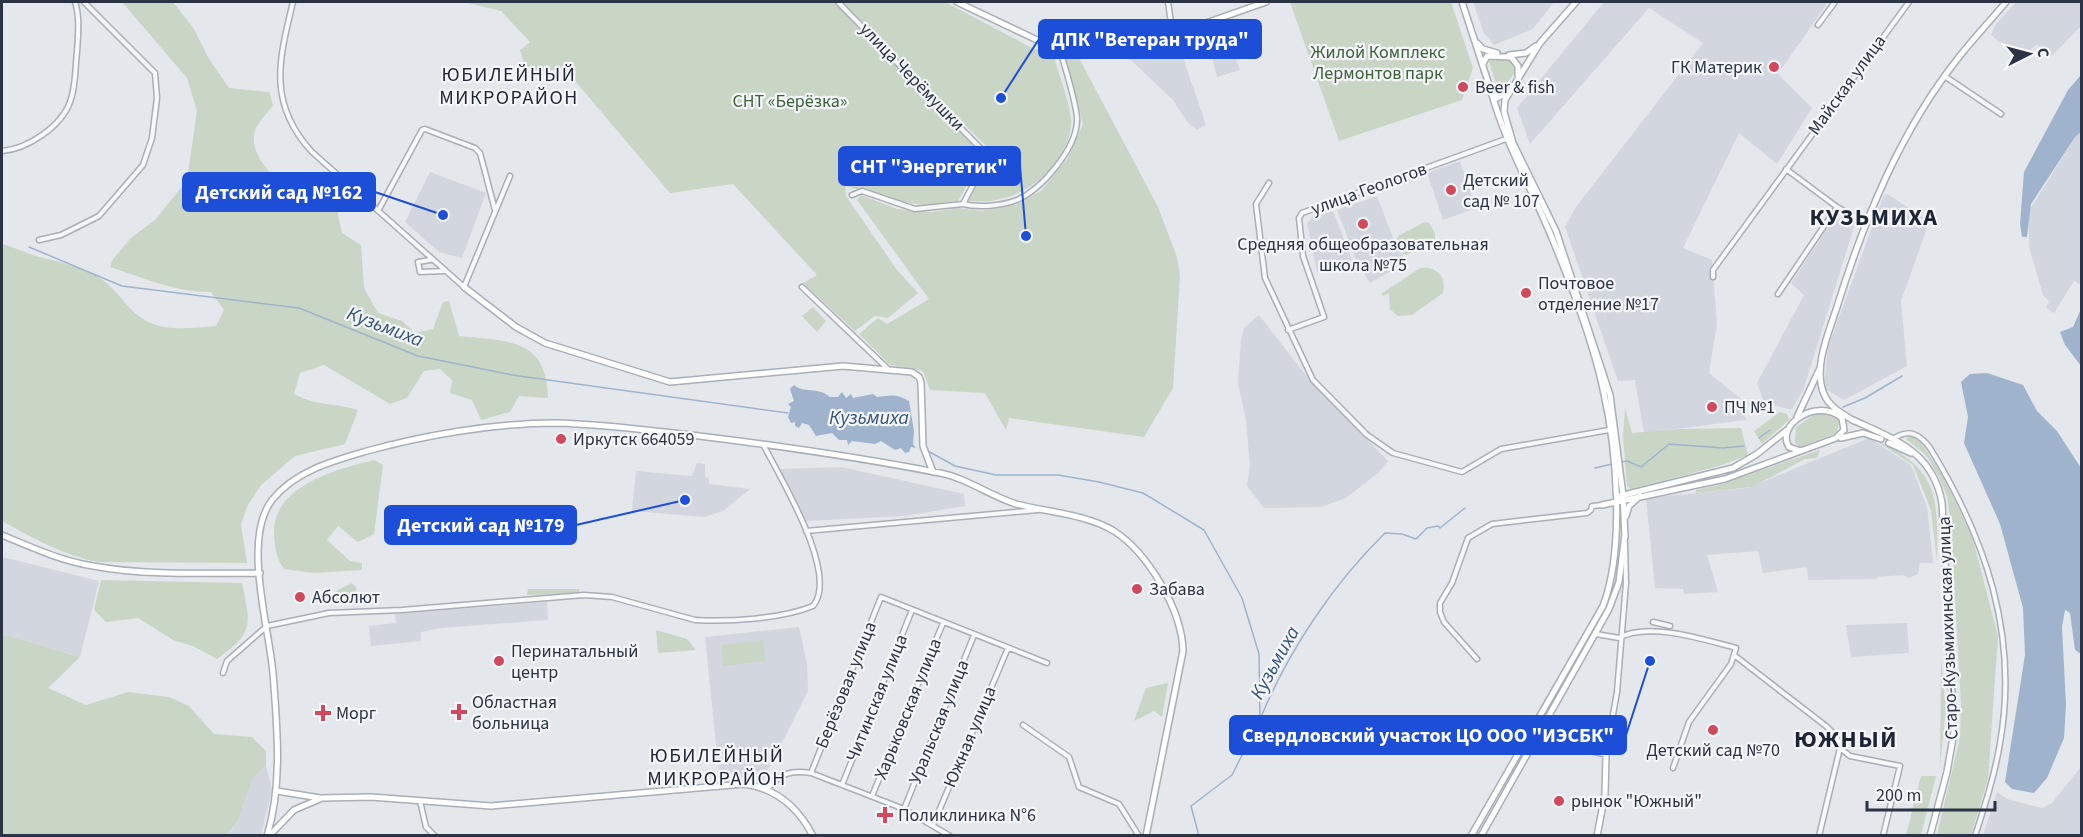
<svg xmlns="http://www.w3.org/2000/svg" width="2083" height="837" font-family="'Source Sans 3',sans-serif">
	<rect width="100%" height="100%" fill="#e4e7ec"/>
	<path fill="#d2d6de" d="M1473 2H1554L1533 29 1494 45 1484 33Z
		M1604 2H1828L1778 74 1812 108 1777 164 1739 133 1683 248 1712 260 1717 324 1709 373 1741 399 1746 420 1644 433 1635 380 1618 381 1565 227 1576 207 1703 43 1649 8 1530 144 1517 108Z
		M2016 2H2081V26L2051 57 2036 44 2021 61 1991 35 1996 24Z
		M1222 22 1240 70 1217 77 1210 49 1191 48 1181 52 1206 125 1197 130 1187 122 1173 100 1113 43 1115 33 1175 34 1180 38Z
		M2081 132V280L2079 284 2074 281 2054 313 2046 308 2049 301 2043 295 2029 247V211L2075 137Z
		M1460 161 1476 208 1443 220 1427 173Z
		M430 172 486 193 462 258 439 252 405 222Z
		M1887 194 1926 219 1927 228 1901 301 1907 366 1844 400 1824 388 1828 347 1884 195Z
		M1377 196 1395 243 1407 262 1370 283 1357 262 1337 210Z
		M1333 211 1352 260 1317 272 1307 223 1312 218Z
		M1835 217 1855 224 1803 391 1791 410 1764 402 1757 383 1804 295 1791 283Z
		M1259 315 1311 382 1388 461 1378 473 1346 498 1321 507 1264 508 1247 486 1250 466 1246 420 1238 384 1241 339 1244 328Z
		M1869 438 1911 465 1927 507 1933 563H1920L1918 574 1909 578 1903 575 1877 577V579L1808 580 1807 567 1763 573 1758 551 1707 555 1718 592 1684 594 1683 589 1655 588 1646 498 1748 488Z
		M697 463 705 464V477L709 478V484L750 489 723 511 704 517 632 511 636 471 692 476Z
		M841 467 964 494 965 506 904 516 806 521 780 469Z
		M3 557 99 581 80 657 2 634Z
		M547 602 548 620 441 628 421 632V641L371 646 369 626 396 623 395 614Z
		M1907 623 1909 653 1851 657 1846 625Z
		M799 627 807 664 808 691 762 782 744 780 720 783 705 637Z
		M2081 761V835H1983L1997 792 2007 799 2042 808 2052 803 2080 768Z
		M266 766 272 790 261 835 227 836 238 820 252 780Z"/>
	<path fill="#c9d6c5" d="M122 2H173L194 29 208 57 229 88 269 92 273 105C268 112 260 120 256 128 244 155 282 187 302 198L314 192 335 201 342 233 361 245 364 288 378 313 402 321 415 333 433 329 443 302 449 301 459 336C507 341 547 338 548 398L519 396 510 412 481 420 472 400 450 393 452 380 440 369 424 371 407 398 390 404 324 365 300 373 294 394C315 406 336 403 358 410L345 444 295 456 261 485 248 505 241 524 247 563 98 562C63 555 32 538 2 521V244C14 247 25 253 36 256 58 262 78 265 97 276 111 285 117 293 127 305 152 334 181 329 216 326L224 310 211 292C175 292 144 278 110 267L113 259 131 238 156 219 187 180 197 111 187 78Z
		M464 2H835L985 154 958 201 924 205 897 201 845 186 846 196 897 270 918 293 888 318 875 316 855 331 803 283 817 275 733 184 670 193 565 69 526 72 520 50 530 42 501 11Z
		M842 2H945L1032 48 1053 53C1057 69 1073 111 1071 125 1067 172 1011 210 966 200L992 152Z
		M1290 2H1451L1473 68 1462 100 1339 141Z
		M1071 43 1158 207 1177 257 1180 276 1173 388 1144 437 1009 418 1006 430 985 393 930 390 923 371 890 365 859 334 878 318 887 324 929 299 857 200 861 195 897 209 933 212 958 208 982 211 1018 204 1042 190 1068 158 1083 124 1064 51Z
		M1502 57 1513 62 1515 72 1499 94 1489 61Z
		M1425 222 1429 223 1435 233V239L1407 255 1403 254 1397 242 1398 236Z
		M1420 268C1437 266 1447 277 1443 293L1412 315 1398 316 1390 309 1389 293 1383 296 1381 294Z
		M813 307 826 321 817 332 802 316Z
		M1625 408 1632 433 1680 429 1741 428 1748 455 1722 465 1631 490 1627 485 1623 436Z
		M1780 412 1787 414 1789 420 1762 444 1754 431Z
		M1818 412 1829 413 1837 417 1839 424 1836 433 1800 447 1795 442 1796 427Z
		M1910 436 1919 439 1944 478 1972 536 1998 636 1988 779 1971 835H1937L1960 737 1961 705 1951 526 1947 496 1939 477 1926 455 1906 439Z
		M1872 438C1939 469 1938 494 1937 562L1931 510 1913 465Z
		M1820 450 1817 458 1805 459 1752 487 1696 493V490L1719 485Z
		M374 460 383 465 374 534 358 542 338 526 327 540 350 561 362 563V570L314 573 284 569C276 558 275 548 274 534 272 486 337 469 374 460Z
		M101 580 242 583C251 625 254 633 217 659L193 646 173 640 138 618 106 622 94 610Z
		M352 583 357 588 349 602 338 603 332 599 336 591Z
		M528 589H579V594L527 595Z
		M656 630 687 639 696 650 658 653Z
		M2 634 80 657 48 688 86 705 128 692 169 697 189 706 214 734 252 737 266 751V766L252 780 238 820 227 835H2Z
		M763 640 765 661 723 666 721 645Z
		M1941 660 1946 709 1940 766Z
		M1168 683 1162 717 1154 711 1134 721 1146 688Z
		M1921 776H1936L1921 835H1906Z"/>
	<path fill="#9fb4cc" d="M2081 75V132L2075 137 2031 204 2027 237H2022L2020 224 2024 172 2068 90Z
		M2081 309V366L2065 345 2060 332 2073 327Z
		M1987 373 2023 385 2037 411 2057 431 2081 468V654L2075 650 2070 613 2065 610 2062 627 2066 705 2064 738 2047 778 2034 793 2012 789 2005 782 2025 655 2023 608 2000 524 1964 443 1968 417 1961 382 1970 374Z
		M794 385C804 394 817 386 830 397H838L842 392 846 398 851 394 853 398 873 394 877 397C891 396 894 393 909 401L914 431 913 444 916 448 911 447 909 452 905 453 901 448 895 450 881 441 875 444 852 441 848 445 847 440H839L832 433 816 436 809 425 802 423 799 428 795 426V422L791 423 788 417 791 407 788 404 794 401 790 389Z"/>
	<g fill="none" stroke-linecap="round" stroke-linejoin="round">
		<path stroke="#9fb4cc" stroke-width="1.5" d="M29 247 122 286 299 308 418 356 512 375 788 413
			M1843 407 1865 398 1902 376
			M1759 438 1770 430
			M928 451 955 466 996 475H1058L1099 482 1143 493 1204 530 1242 598 1259 654 1260 718
			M1622 462 1627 461 1641 467 1669 444 1723 448 1744 446
			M1595 468 1612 464
			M1261 717C1289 650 1333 584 1385 533L1402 534 1416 539 1427 528 1438 526 1440 528 1465 508
			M1199 836 1191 806 1232 775 1248 743"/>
		<defs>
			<path id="street" d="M293 2C279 60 267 103 312 152L464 287 510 176
				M838 2 988 156 963 204C979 208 1001 206 1017 200 1042 189 1076 149 1077 121 1078 107 1062 57 1057 40
				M1168 2 1172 30
				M1818 25 1835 2
				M1946 77 2001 114
				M2 151C27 149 61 127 70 102 76 87 75 68 77 52 78 36 80 16 75 2
				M1786 169 1837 207 1865 222
				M1269 183 1256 204 1265 278 1313 380 1367 435 1393 453 1462 472 1501 449 1609 430
				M852 195 862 191 915 209 963 204
				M378 211 422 130 425 129 475 148 480 153 495 210
				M39 240 61 235 99 216 143 165 152 138 157 98 155 73 84 2
				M430 260 418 262 420 272 444 271
				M1713 277V270L1909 2
				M802 287 887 368
				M1778 294 1837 207
				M1288 330 1324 317 1303 256 1299 218 1302 213 1506 139
				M1893 439C1909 428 1920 434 1930 448 1986 539 2019 636 2000 743 1995 774 1985 805 1975 836
				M806 531 1038 510
				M1653 622 1670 626
				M1596 634 1619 638
				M1619 638C1647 621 1706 640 1736 648L1731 664 1689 722 1673 768
				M1734 655 1826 726 1837 737 1840 748 1850 756 1900 766 1883 836
				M1477 659 1444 622 1440 612V603L1452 583 1468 538 1492 524 1587 513 1591 510 1592 506 1602 505
				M223 673 227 661 267 626 329 613 402 610 584 595 612 597 695 620C729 622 781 619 813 606 840 574 779 476 763 444
				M1023 725 1069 757 1079 787 1119 804 1139 836
				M1606 754 1617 692 1626 583 1625 543
				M811 773 881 597 1047 663
				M842 785 912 610
				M767 789C782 773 790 770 811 773L904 809 950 836
				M872 796 943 623
				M420 801 426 827 435 836
				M904 809 974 635
				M933 825 1008 648
				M1819 836 1840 748"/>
			<path id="secondary" d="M957 2 1037 40H1057L1102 29 1186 30 1266 2
				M1462 2 1491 91 1497 98 1507 93
				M1576 2 1540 43 1505 100 1504 112 1513 143 1556 231 1610 395 1623 495 1625 537
				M1477 43 1483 49 1497 53
				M1509 55 1526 53 1536 46
				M1483 64 1487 56 1511 57 1518 66V75
				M464 287 516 327 545 343 670 382 843 366 912 372 919 377 921 382 923 446 933 472
				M1797 417 1820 368
				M1853 420C1896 440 1933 452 1942 503L1954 732 1947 772 1930 836
				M1854 421C1843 414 1829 407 1824 394 1813 369 1828 334 1836 310 1864 220 1900 131 1959 57 1974 38 1991 20 2006 2
				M1841 438 1863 433 1881 439
				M1889 443 1911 453
				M1620 496 1733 468 1757 454 1787 430
				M1602 505 1725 479 1836 438 1844 430 1842 418C1817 397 1775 425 1789 447L1801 451
				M1626 516 1629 506 1640 496
				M2 535C31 547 61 561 93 566 147 576 206 573 260 573
				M1529 732 1536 738 1606 754 1605 794 1597 836
				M277 791 320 798
				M267 836C283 784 277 726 273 673 269 627 242 539 272 500 295 471 333 461 367 451 425 435 495 423 556 423 601 424 646 430 691 435 774 445 858 457 940 473 967 478 990 496 1016 504 1047 512 1086 514 1114 531 1148 553 1182 610 1183 651L1146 836
				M269 836 294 810 322 798 371 797 491 806 744 784C775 788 798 807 813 836
				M1471 836 1603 606C1625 548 1617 450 1603 389 1593 342 1571 284 1552 238 1532 189 1505 143 1491 91
				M1481 836 1609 609 1619 582 1625 534"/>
		</defs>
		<use href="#street" stroke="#a9aeb7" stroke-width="7"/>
		<use href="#secondary" stroke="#a9aeb7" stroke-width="8"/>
		<use href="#street" stroke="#f7f8fa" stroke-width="4"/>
		<use href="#secondary" stroke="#fff" stroke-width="5"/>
	</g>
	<g fill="#d1495b" stroke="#f4f6f9" stroke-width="2">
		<circle cx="1774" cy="67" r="6"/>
		<circle cx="1463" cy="87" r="6"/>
		<circle cx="1451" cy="190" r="6"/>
		<circle cx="1363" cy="224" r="6"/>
		<circle cx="1526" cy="293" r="6"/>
		<circle cx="1712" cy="407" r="6"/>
		<circle cx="561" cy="439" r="6"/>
		<circle cx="1137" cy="589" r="6"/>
		<circle cx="300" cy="597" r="6"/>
		<circle cx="499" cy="661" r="6"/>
		<path d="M456 703h6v6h6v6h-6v6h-6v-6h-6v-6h6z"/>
		<path d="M320 704h6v6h6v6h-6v6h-6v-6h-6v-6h6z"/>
		<circle cx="1713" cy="730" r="6"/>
		<circle cx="1559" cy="801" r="6"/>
		<path d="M882 806h6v6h6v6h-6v6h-6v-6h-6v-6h6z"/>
	</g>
	<g text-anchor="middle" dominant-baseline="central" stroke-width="4.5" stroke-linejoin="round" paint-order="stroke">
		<g font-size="18" fill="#3f6138" stroke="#f4f6f9">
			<text x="1378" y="52">Жилой Комплекс<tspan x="1378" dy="21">Лермонтов парк</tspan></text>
			<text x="790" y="101">СНТ «Берёзка»</text>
		</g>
		<g font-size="18" fill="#2b3445" stroke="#f4f6f9" text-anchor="start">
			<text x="1762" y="67" text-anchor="end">ГК Материк</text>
			<text x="1475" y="87">Beer &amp; fish</text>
			<text x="1463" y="180">Детский<tspan x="1463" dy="21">сад № 107</tspan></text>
			<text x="1363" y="244" text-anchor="middle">Средняя общеобразовательная<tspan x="1363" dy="21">школа №75</tspan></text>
			<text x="1538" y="283">Почтовое<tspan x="1538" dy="21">отделение №17</tspan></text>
			<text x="1724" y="407">ПЧ №1</text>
			<text x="573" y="439">Иркутск 664059</text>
			<text x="1149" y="589">Забава</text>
			<text x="312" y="597">Абсолют</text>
			<text x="511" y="651">Перинатальный<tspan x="511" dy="21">центр</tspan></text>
			<text x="472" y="702">Областная<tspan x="472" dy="21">больница</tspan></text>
			<text x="336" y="713">Морг</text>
			<text x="1713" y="750" text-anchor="middle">Детский сад №70</text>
			<text x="1571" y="801">рынок "Южный"</text>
			<text x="898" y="815">Поликлиника N°6</text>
		</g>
		<g font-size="18" fill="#2b3445" stroke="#f4f6f9">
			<text transform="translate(912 77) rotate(46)">улица Черёмушки</text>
			<text transform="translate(1847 85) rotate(-54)">Майская улица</text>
			<text transform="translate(1369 189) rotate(-20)">улица Геологов</text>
			<text transform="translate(1948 628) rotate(-92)">Старо-Кузьмихинская улица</text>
			<text transform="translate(846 685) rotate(-68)">Берёзовая улица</text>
			<text transform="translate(877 698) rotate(-68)">Читинская улица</text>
			<text transform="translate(908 709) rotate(-68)">Харьковская улица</text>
			<text transform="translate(939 722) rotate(-68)">Уральская улица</text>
			<text transform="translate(970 737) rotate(-67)">Южная улица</text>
		</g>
		<g font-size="20" letter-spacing="1.5" fill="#1d2536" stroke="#f4f6f9">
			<text x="509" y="75">ЮБИЛЕЙНЫЙ<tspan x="509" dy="23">МИКРОРАЙОН</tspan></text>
			<text x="717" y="756">ЮБИЛЕЙНЫЙ<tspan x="717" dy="23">МИКРОРАЙОН</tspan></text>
		</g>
		<g font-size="20" font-style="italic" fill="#34527a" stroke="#f4f6f9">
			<text transform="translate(385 327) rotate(21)">Кузьмиха</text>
			<text x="869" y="418">Кузьмиха</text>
			<text transform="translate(1275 663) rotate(-61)">Кузьмиха</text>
		</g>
		<g font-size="24" font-weight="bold" letter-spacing="1.5" fill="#1d2536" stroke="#f4f6f9">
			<text x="1874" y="217">КУЗЬМИХА</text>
			<text x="1846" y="739">ЮЖНЫЙ</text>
		</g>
	</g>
	<path fill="none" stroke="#1d4ed8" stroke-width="2" d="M1001 98L1039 39M1026 236L1020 166M443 215L375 192M685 500L576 525M1650 661L1626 735"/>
	<g fill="#1d4ed8" stroke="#f4f6f9" stroke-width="2">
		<circle cx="1001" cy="98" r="6"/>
		<circle cx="1026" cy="236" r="6"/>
		<circle cx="443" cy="215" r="6"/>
		<circle cx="685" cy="500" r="6"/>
		<circle cx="1650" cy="661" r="6"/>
	</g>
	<g fill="#1d4ed8" stroke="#1d4ed8" stroke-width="2">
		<rect x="1039" y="20" width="222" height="38" rx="6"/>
		<rect x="839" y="147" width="181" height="38" rx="6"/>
		<rect x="183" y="173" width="192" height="38" rx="6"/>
		<rect x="385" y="506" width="191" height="38" rx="6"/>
		<rect x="1230" y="716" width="396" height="38" rx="6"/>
	</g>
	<g font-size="20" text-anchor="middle" font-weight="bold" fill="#fff">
		<text x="1150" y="46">ДПК "Ветеран труда"</text>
		<text x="929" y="173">СНТ "Энергетик"</text>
		<text x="279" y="199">Детский сад №162</text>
		<text x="481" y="532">Детский сад №179</text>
		<text x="1428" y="742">Свердловский участок ЦО ООО "ИЭСБК"</text>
	</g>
	<rect width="2083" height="837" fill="none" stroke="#2b3445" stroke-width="6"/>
	<g transform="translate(2029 54) rotate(84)" stroke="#f4f6f9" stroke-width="4.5" paint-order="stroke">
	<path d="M0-4.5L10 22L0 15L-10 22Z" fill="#2b3445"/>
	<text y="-9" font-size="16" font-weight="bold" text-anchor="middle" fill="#2b3445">С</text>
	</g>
	<path d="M1867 801v9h128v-9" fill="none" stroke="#2b3445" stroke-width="3"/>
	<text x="1876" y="801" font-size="18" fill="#2b3445" stroke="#f4f6f9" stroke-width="4.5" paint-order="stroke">200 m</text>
</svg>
